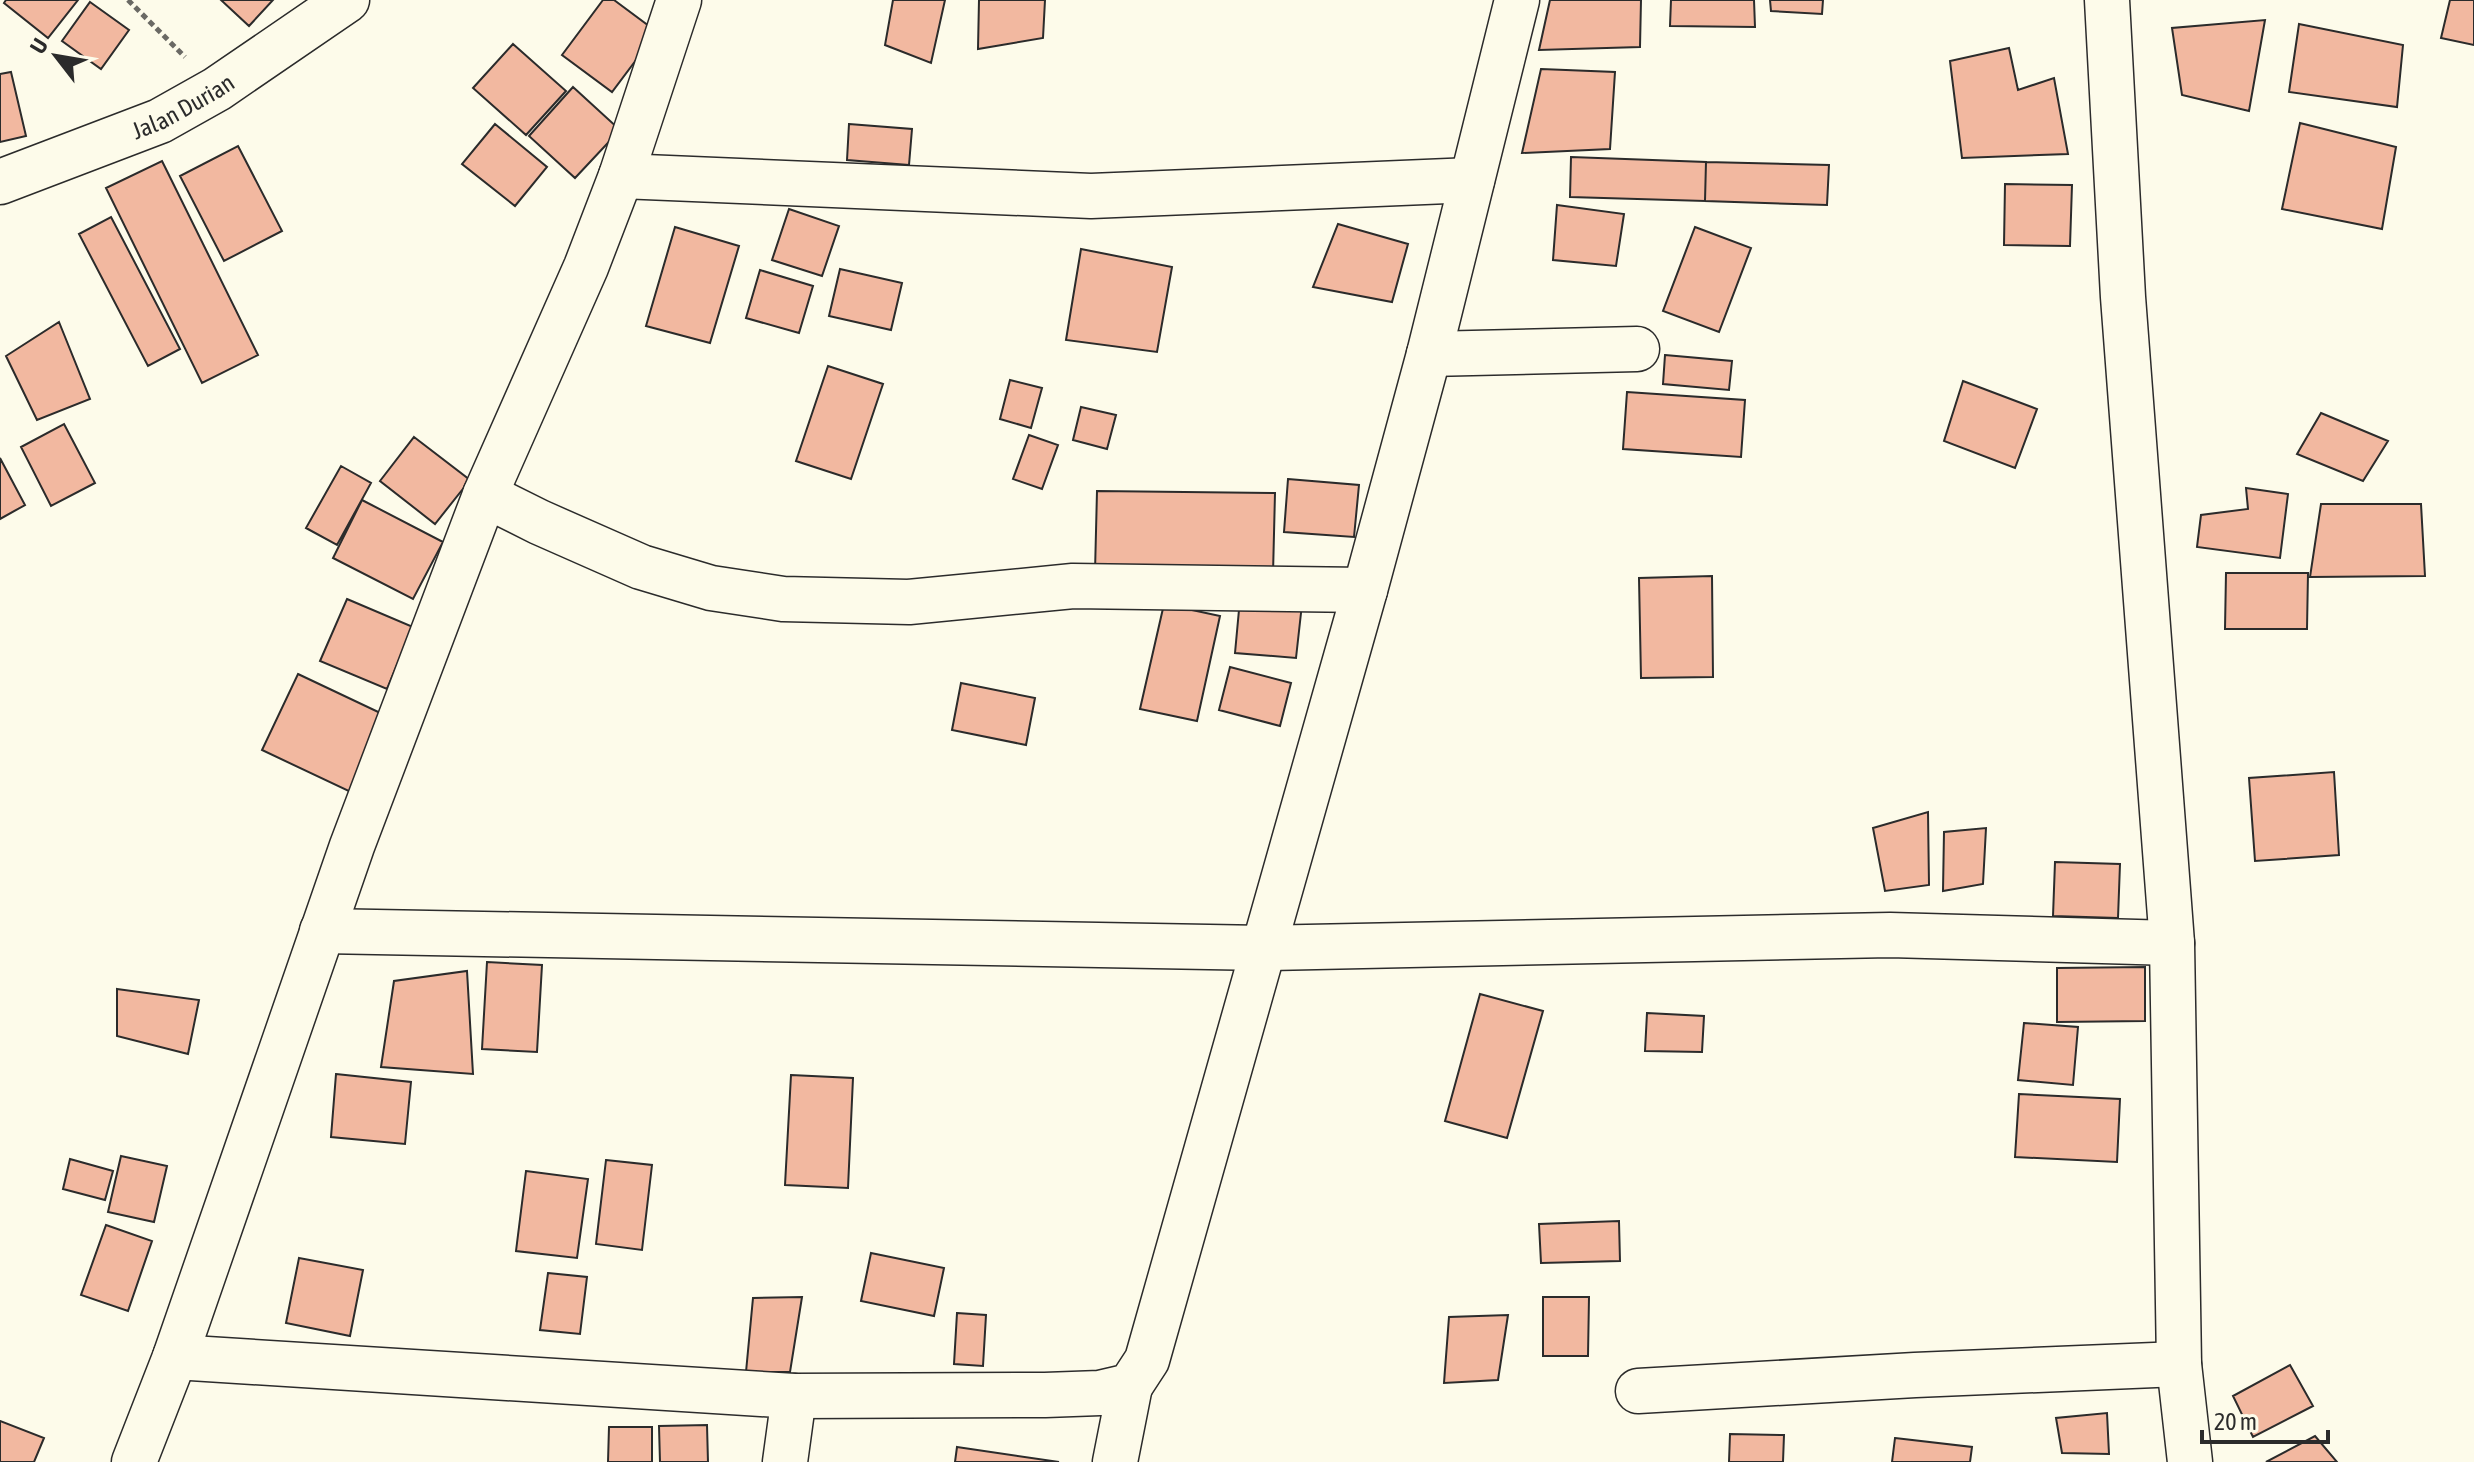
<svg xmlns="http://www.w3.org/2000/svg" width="2474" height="1462" font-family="'Asap Condensed',sans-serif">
	<rect width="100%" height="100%" fill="#fdfbea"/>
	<path fill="#f2b8a0" stroke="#2b2b2b" stroke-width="2" d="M6 0H78L48 38 4 3Z
		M221 0H273L249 26Z
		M603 0H614L657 32 612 92 562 55Z
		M893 0H945L931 63 885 45Z
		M979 0H1045L1043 38 978 49Z
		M1550 0H1641L1640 47 1539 50Z
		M1671 0H1754L1755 27 1670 26Z
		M1770 0H1823L1822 14 1771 11Z
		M2450 0H2474V45L2441 38Z
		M90 2 129 30 101 69 62 41Z
		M2265 20 2249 111 2182 95 2172 28Z
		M2299 24 2403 45 2397 107 2289 92Z
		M513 44 566 91 526 135 473 88Z
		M2009 48 2018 90 2054 78 2068 154 1962 158 1950 61Z
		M1541 69 1615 72 1610 149 1522 153Z
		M11 72 26 136 0 142V74Z
		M573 87 620 130 575 178 529 136Z
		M2300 123 2396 147 2382 229 2282 209Z
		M495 124 547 167 515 206 462 164Z
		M849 124 912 129 909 165 847 160Z
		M238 146 282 231 224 261 180 176Z
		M1571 157 1706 162 1705 201 1570 197Z
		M162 161 258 355 202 383 106 188Z
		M1706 162 1829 165 1827 205 1705 201Z
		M2005 184 2072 185 2070 246 2004 245Z
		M1557 205 1624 214 1616 266 1553 260Z
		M789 209 839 226 822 276 772 260Z
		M111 217 180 349 148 366 79 234Z
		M1338 224 1408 244 1392 302 1313 287Z
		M675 227 739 246 710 343 646 326Z
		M1695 227 1751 248 1719 332 1663 311Z
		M1081 249 1172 267 1157 352 1066 340Z
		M840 269 902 283 891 330 829 316Z
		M760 270 813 286 799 333 746 318Z
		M59 322 90 399 37 420 6 356Z
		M1665 355 1732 361 1729 390 1663 384Z
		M828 366 883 384 851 479 796 461Z
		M1010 380 1042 388 1031 428 1000 419Z
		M1963 381 2037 409 2015 468 1944 441Z
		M1627 392 1745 400 1741 457 1623 449Z
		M1081 407 1116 415 1107 449 1073 440Z
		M2321 413 2388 441 2363 481 2297 454Z
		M64 424 95 483 51 506 21 447Z
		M1029 435 1058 445 1042 489 1013 479Z
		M414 437 470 480 435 524 380 481Z
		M0 458 25 505 0 519Z
		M341 466 371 483 337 545 306 528Z
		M1288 479 1359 485 1354 537 1284 532Z
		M2246 488 2288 494 2280 558 2197 547 2201 515 2248 509Z
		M1097 491 1275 493 1273 574 1095 572Z
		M362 500 443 542 413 599 333 558Z
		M2321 504H2421L2425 576 2310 577Z
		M2226 573H2308L2307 629H2225Z
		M1712 576 1713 677 1641 678 1639 578Z
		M347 599 413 627 387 689 320 661Z
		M1240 599 1302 604 1296 658 1235 653Z
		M1164 604 1220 616 1197 721 1140 709Z
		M1230 667 1291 683 1280 726 1219 710Z
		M298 674 391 718 355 794 262 750Z
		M961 683 1035 698 1026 745 952 730Z
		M2334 772 2339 855 2255 861 2249 778Z
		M1928 812 1929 885 1885 891 1873 828Z
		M1986 828 1983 884 1943 891 1944 832Z
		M2055 862 2120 864 2118 918 2053 916Z
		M487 962 542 965 537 1052 482 1049Z
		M2145 967V1021L2057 1022V968Z
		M467 971 473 1074 381 1067 394 981Z
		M117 989 199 1000 188 1054 117 1036Z
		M1480 994 1543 1011 1507 1138 1445 1121Z
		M1647 1013 1704 1016 1702 1052 1645 1051Z
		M2024 1023 2078 1027 2073 1085 2018 1080Z
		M336 1074 411 1082 405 1144 331 1137Z
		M791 1075 853 1078 848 1188 785 1185Z
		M2019 1094 2120 1099 2117 1162 2015 1157Z
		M121 1156 167 1166 154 1222 108 1212Z
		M70 1159 113 1171 105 1200 63 1189Z
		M606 1160 652 1165 642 1250 596 1244Z
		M526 1171 588 1179 577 1258 516 1251Z
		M1619 1221 1620 1261 1541 1263 1539 1224Z
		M106 1225 152 1241 128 1311 81 1295Z
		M871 1253 944 1268 934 1316 861 1301Z
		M299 1258 363 1270 350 1336 286 1323Z
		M548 1273 587 1277 580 1334 540 1330Z
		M802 1297 790 1372H746L753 1298Z
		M1543 1297H1589L1588 1356H1543Z
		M957 1313 986 1315 983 1366 954 1364Z
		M1508 1315 1498 1380 1444 1383 1449 1317Z
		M2290 1365 2313 1406 2253 1437 2233 1396Z
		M2107 1413 2109 1454 2062 1453 2056 1418Z
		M0 1421 44 1438 34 1462H0Z
		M707 1425 708 1462H660L659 1426Z
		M609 1427H652V1462H608Z
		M1730 1434 1784 1435 1783 1462H1729Z
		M2315 1436 2337 1462H2266Z
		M1895 1438 1972 1447 1970 1462H1892Z
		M957 1447 1059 1462H955Z"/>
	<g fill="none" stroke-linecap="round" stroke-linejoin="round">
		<defs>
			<g id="minor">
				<path d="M2107 0 2123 297 2172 943 2179 1364 2190 1462"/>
				<path d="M621 176 1091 196 1472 180"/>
				<path id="s1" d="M0 182 160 121 217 89 347 0"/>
				<path d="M1429 354 1637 349"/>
				<path d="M485 495 539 522 641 567 711 588 783 599 909 602 1073 586 1365 590"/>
				<path d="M322 931 1264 948 1890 935 2172 943"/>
				<path d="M175 1357 794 1396 785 1462"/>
				<path d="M1638 1391 1915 1375 2179 1364"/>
				<path d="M794 1396 1045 1395 1100 1393 1130 1386 1147 1360 1365 590 1429 354 1517 0"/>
				<path d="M134 1462 175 1357 352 846 485 495 586 267 621 176 679 0"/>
				<path d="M1115 1462 1130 1386"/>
			</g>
		</defs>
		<use href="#minor" stroke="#2b2b2b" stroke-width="47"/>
		<path stroke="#6a6964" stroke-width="5" stroke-dasharray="6 4" stroke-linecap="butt" d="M128 0 185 57"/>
		<use href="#minor" stroke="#fdfbea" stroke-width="44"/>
	</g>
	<g text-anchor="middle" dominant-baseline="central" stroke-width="6" stroke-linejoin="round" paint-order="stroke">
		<g font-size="24" fill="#2b2b2b" stroke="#fdfbea">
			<text stroke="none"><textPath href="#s1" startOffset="198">Jalan Durian</textPath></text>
		</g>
	</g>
	<g transform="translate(56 56) rotate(301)" stroke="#fdfbea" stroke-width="6" paint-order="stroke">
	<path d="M0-6L14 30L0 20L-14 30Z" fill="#2b2b2b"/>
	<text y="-12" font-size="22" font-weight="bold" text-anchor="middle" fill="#2b2b2b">U</text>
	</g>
	<path d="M2202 1430v12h126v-12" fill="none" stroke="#2b2b2b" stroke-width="4"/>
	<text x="2214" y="1430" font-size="24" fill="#2b2b2b" stroke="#fdfbea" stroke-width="6" paint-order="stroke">20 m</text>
</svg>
